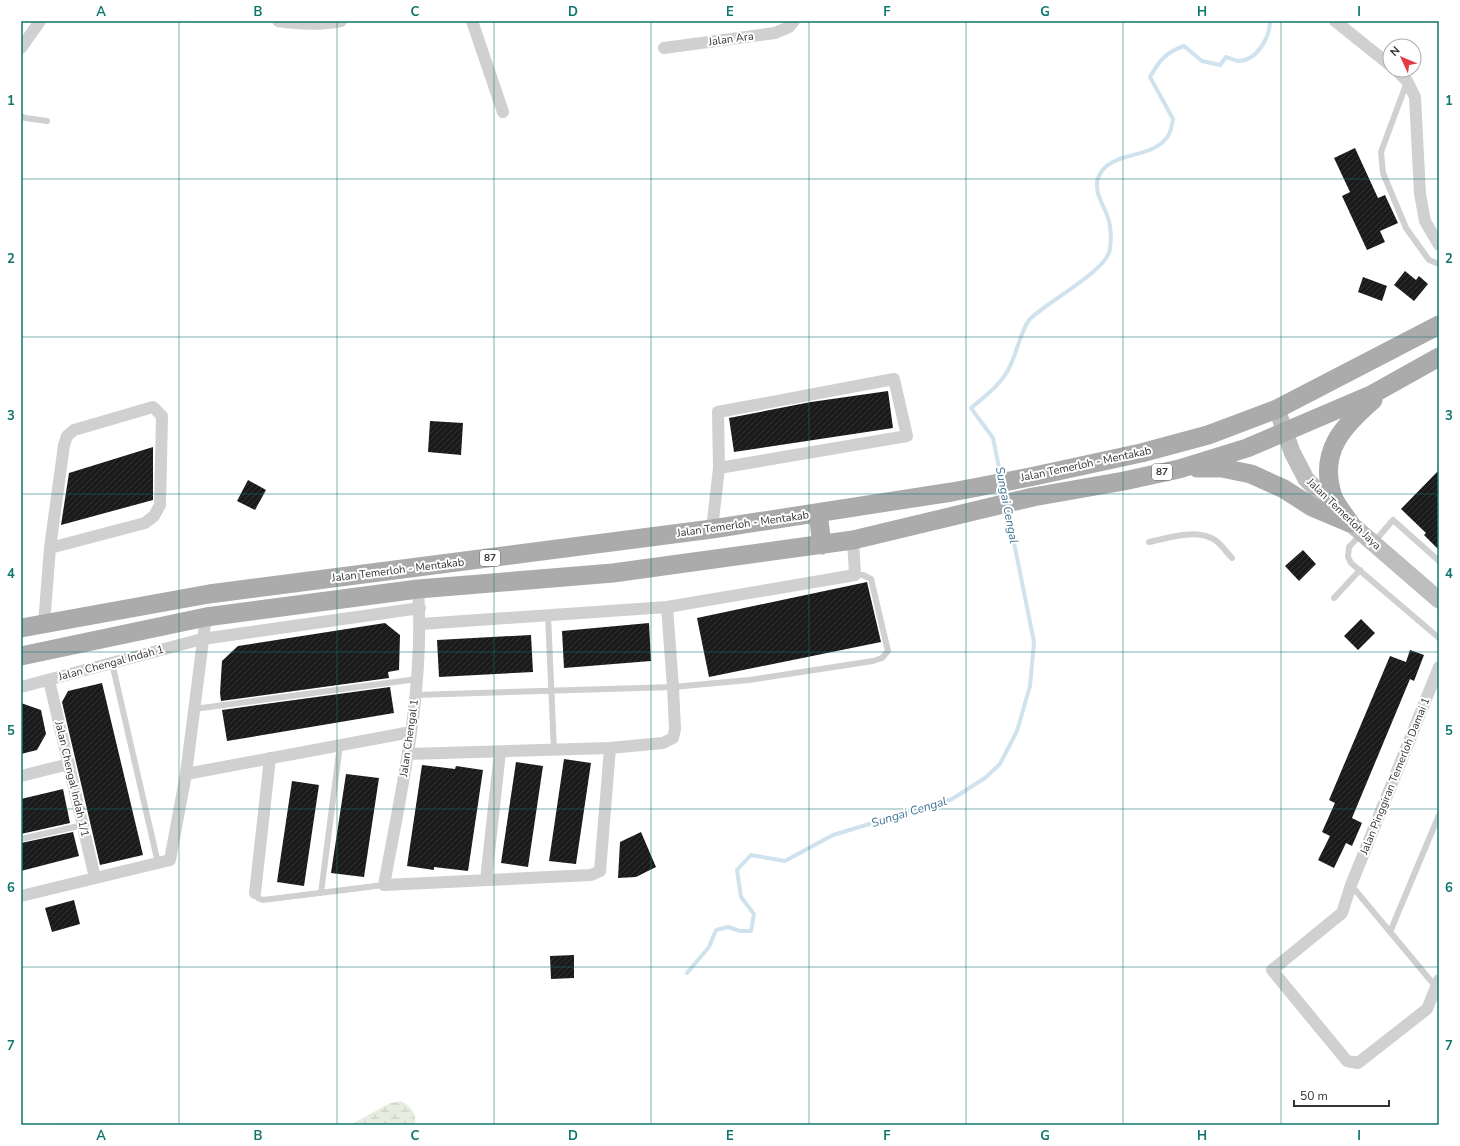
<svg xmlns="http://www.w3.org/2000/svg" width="1460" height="1146" font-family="'Nunito Sans',sans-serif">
	<defs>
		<pattern id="wetland-marsh" width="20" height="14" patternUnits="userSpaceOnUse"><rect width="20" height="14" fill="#e6ecdf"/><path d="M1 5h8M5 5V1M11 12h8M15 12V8" fill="none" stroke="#c6cbc0"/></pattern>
		<pattern id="building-hatch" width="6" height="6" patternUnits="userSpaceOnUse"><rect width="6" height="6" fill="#1a1a1a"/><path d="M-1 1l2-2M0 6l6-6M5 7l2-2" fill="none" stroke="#333"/></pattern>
	</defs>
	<rect width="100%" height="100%" fill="#fff"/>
	<path fill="url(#wetland-marsh)" d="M401 1101C411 1107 417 1114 415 1125H350L390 1103Z
		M61 1123H106L118 1125H45Z"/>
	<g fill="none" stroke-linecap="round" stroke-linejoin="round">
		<path stroke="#cfe2ee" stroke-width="4" d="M1001 478 993 438 971 408C985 396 1002 384 1010 366 1016 355 1022 327 1030 319 1048 301 1108 270 1110 249 1111 241 1111 229 1109 221 1106 208 1093 193 1098 178 1109 149 1152 161 1168 136 1171 132 1172 124 1173 119L1150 77C1159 61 1166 52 1184 46L1202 61 1220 65 1226 57C1229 58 1234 60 1238 61 1257 61 1270 37 1270 21
			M687 973 709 947 716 930 728 927 740 931H751L754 914 741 897 737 870 751 855 785 861 833 835 952 799 985 778 1000 764 1017 731 1030 686 1034 642 1007 508"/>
	</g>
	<path fill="url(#building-hatch)" d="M1355 148 1378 198 1385 195 1398 223 1380 231 1385 242 1367 250 1342 196 1350 192 1334 158Z
		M1405 271 1416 280 1419 276 1428 284 1414 301 1394 285Z
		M1363 277 1387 286 1382 301 1358 292Z
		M888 391 893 428 734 452 729 418 811 402Z
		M430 421 463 423 461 455 428 452Z
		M153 447V500L61 525 69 473Z
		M1439 470V550L1424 535 1426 533 1401 509Z
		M248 480 266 490 255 510 237 501Z
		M1303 550 1316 564 1299 581 1285 566Z
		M867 582 881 642 709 677 697 618Z
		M1361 619 1375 633 1358 650 1344 636Z
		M385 623 400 635 399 670 388 672 389 678 221 701 220 693 222 661 238 646Z
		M649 623 651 661 564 668 562 631Z
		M531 635 533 672 439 677 437 640Z
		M1410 650 1424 655 1414 681 1410 679 1352 818 1362 823 1352 846 1346 843 1334 868 1318 860 1330 836 1322 832 1335 803 1329 800 1390 656 1406 662Z
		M102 683 143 855 100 865 62 702 68 691Z
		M390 687 394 713 227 741 222 710Z
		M21 703 41 710 46 734 37 750 21 754Z
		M564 759 591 763 576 864 549 861Z
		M516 762 543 766 528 867 501 863Z
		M422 765 455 769 456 766 483 770 468 871 434 867V870L407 866Z
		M346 774 379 778 364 877 331 873Z
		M292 781 319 785 304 886 277 882Z
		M63 789 70 823 21 834V799Z
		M73 832 79 856 21 871V843Z
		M641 832 656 867 636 877 618 878 620 842Z
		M74 900 80 924 52 932 45 908Z
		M574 955V978L551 979 550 956Z"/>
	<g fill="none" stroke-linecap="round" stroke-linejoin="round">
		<path stroke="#d0d0d0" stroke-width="6" d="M1407 82 1381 152 1383 173 1406 228 1429 260 1439 264
			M21 116 25 118 47 121
			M1361 534 1349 547 1348 557 1351 563 1439 638
			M1149 542C1169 538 1196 528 1215 540 1221 544 1227 553 1232 558
			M1374 542 1393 520 1439 561
			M1334 598 1360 570
			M548 615 554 751
			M112 663 158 863
			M415 695 673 687 749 680 873 661 882 658 888 651 871 579 863 575H855
			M194 709 417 679
			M21 839 83 825
			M1351 885 1436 987
			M255 893 258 898 263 900 384 885
			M321 893 340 745
			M1390 932 1439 815"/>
		<path stroke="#d0d0d0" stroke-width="12" d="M278 21C298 24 321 25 341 21
			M472 21 503 112
			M1335 21 1390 65
			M21 48 40 21
			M664 48 775 33 789 27 794 21
			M1396 70 1407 81 1415 97 1420 194 1425 221 1439 245
			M712 529 719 468 718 412 894 379 907 436 719 468
			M418 589C425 688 402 787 384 885L591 875 600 871 610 748
			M44 624 50 548 64 445 67 436 74 430 153 407 162 416 160 505 154 516 145 523 50 548
			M421 624 667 607 855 575 853 540
			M1439 667 1351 885 1342 913 1272 970 1347 1061 1358 1063 1427 1009 1439 980
			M49 680 95 878
			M21 687 202 639 420 608
			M408 754 610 748 663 743 673 738 675 729 673 687 667 607
			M186 774 411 732
			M21 776 69 764
			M486 880 500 752
			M255 893 270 758
			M21 896 170 860 186 774 206 617"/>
		<path stroke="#bdbdbd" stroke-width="17" d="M1277 409 1292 452 1306 479 1350 523 1439 600"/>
		<path stroke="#ababab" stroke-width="19" d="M1197 468H1222L1251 474 1284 489 1312 507 1350 523
			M818 513 822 545
			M1350 523C1344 514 1335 504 1332 494 1319 451 1343 426 1373 400
			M21 628 209 594 712 529 952 492 1030 477 1141 453 1208 435 1277 409 1439 325
			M21 656 206 617 418 589 613 573 853 540 1033 497 1124 481 1179 469 1247 448 1371 395 1439 357"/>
	</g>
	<path fill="none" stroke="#0f766e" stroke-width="1" stroke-opacity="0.55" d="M179 21V1125M337 21V1125M494 21V1125M651 21V1125M809 21V1125M966 21V1125M1123 21V1125M1281 21V1125M21 179H1439M21 337H1439M21 494H1439M21 652H1439M21 809H1439M21 967H1439"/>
	<g text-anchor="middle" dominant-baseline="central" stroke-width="4" stroke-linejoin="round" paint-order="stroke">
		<g fill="#fff" stroke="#707070" stroke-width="1">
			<rect x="1152" y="464" width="20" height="16" rx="3"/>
			<rect x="480" y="550" width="20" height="16" rx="3"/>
		</g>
		<g font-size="10" font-weight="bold" fill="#333">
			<text x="1162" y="472">87</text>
			<text x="490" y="558">87</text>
		</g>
		<g font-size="11" fill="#333" stroke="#fff">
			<text transform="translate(731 39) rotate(-8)">Jalan Ara</text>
			<text transform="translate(1086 464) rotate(-12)">Jalan Temerloh - Mentakab</text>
			<text transform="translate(1344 514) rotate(44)">Jalan Temerloh Jaya</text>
			<text transform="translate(743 524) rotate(-8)">Jalan Temerloh - Mentakab</text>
			<text transform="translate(398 570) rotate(-7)">Jalan Temerloh - Mentakab</text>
			<text transform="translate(111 663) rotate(-15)">Jalan Chengal Indah 1</text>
			<text transform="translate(409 738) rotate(-82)">Jalan Chengal 1</text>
			<text transform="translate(1395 776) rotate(-68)">Jalan Pinggiran Temerloh Damai 1</text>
			<text transform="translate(72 779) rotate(77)">Jalan Chengal Indah 1/1</text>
		</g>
		<g font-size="12" font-style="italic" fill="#3f7597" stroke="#fff">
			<text transform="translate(1007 505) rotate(79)">Sungai Cengal</text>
			<text transform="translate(909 812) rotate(-17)">Sungai Cengal</text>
		</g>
	</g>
	<rect width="1460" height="1146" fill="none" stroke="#ffffff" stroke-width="44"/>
	<g transform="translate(1402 58) rotate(314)"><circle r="19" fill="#ffffff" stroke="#adadad"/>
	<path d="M0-3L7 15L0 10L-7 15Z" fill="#e63946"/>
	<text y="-6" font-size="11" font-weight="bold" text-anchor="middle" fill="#333333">N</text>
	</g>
	<path d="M1294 1100v6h95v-6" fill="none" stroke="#333333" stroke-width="2"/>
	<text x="1300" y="1100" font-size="12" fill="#333333" stroke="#ffffff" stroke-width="3" paint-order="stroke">50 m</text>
	<rect x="22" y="22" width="1416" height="1102" fill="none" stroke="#0f766e" stroke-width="1.5"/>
	<g font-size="13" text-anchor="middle" font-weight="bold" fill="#0f766e">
		<text x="101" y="16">A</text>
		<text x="258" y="16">B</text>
		<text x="415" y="16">C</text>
		<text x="573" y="16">D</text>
		<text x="730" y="16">E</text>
		<text x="887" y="16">F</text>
		<text x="1045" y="16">G</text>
		<text x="1202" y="16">H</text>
		<text x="1359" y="16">I</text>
		<text x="11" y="105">1</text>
		<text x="1449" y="105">1</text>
		<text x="11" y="263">2</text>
		<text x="1449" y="263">2</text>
		<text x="11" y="420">3</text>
		<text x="1449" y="420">3</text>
		<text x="11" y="578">4</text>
		<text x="1449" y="578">4</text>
		<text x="11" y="735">5</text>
		<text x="1449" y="735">5</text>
		<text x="11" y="892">6</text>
		<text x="1449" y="892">6</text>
		<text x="11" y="1050">7</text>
		<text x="1449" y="1050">7</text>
		<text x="101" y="1140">A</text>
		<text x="258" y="1140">B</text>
		<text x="415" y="1140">C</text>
		<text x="573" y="1140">D</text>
		<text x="730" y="1140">E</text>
		<text x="887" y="1140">F</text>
		<text x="1045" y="1140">G</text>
		<text x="1202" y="1140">H</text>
		<text x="1359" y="1140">I</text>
	</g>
</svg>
